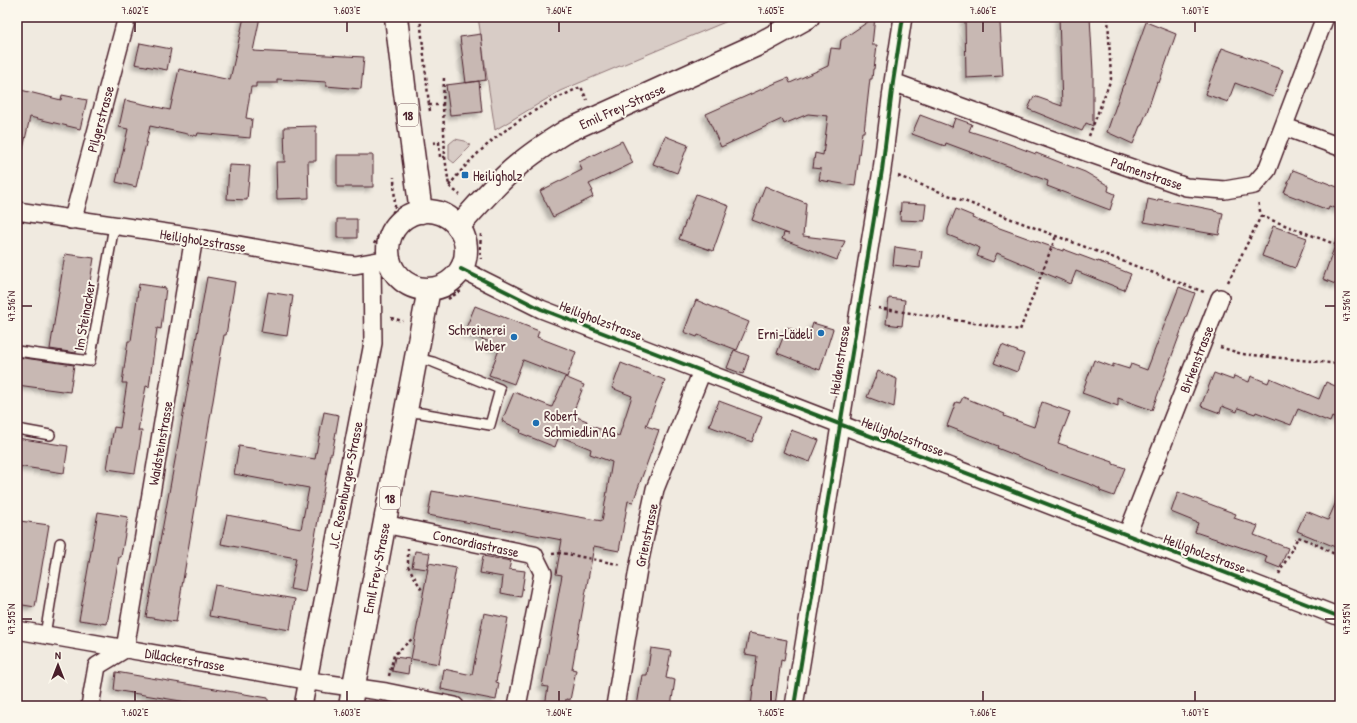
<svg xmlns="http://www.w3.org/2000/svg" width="1357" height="723" font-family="'Patrick Hand',sans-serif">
	<defs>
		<filter id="shadow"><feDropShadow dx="-3.5" dy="3.5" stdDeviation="2" flood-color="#0004"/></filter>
	</defs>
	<rect width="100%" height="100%" fill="#f0eae0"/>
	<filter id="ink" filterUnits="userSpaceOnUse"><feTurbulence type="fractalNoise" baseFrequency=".025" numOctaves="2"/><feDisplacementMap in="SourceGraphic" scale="8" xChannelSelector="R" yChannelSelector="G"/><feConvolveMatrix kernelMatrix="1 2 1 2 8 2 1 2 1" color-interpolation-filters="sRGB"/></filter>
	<g filter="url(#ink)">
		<path fill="#d8ccc6" stroke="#917678" d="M478 17H737L560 91 495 130Z
			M455 139 465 141 469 144 470 147 454 163 449 159V144Z"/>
		<path fill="#c8b8b3" stroke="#4a1f2b" filter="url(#shadow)" d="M244 17H260L253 51 364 57 361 89 326 86V82L277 79V83H256V87H251L246 118 252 119 250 138 198 133 197 136 150 126 136 187 116 182 128 129 119 127 125 100 170 110 179 69 230 80Z
			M875 17 872 45H877L874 69H873L872 79H870L864 132H862L855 186 819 180 821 169 813 168 815 153 823 155 828 116 808 114 784 124 782 119 721 147 706 114 778 82 788 78 790 83 828 66 831 48 840 49 841 40Z
			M965 17H996V21L1000 23 1003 76 966 78Z
			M1059 17H1090L1093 72V126L1086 123 1082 131 1028 109 1034 96 1062 106Z
			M1146 22 1176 34 1159 83 1157 82 1147 112 1141 126H1140L1133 144 1107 132 1123 85H1124Z
			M481 34 486 80 466 83 460 37Z
			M140 43 171 49 167 70 135 64Z
			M1222 48 1283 70 1273 97 1235 83 1228 102 1205 94Z
			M479 81 482 112 450 115 446 85Z
			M17 89 61 100 62 95 87 100 80 129 30 117 23 149 17 148Z
			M920 115 952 127 955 118 972 124 969 131 1004 142 1036 154V153L1085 172 1109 186 1108 191 1115 194 1110 210 1047 186 1048 181 946 143 945 146 912 134Z
			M316 126V161H308L309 198 277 199 276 162H285L284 127Z
			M665 136 688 145 677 173 653 164Z
			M622 141 633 163 589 184 593 191 591 192 593 197 553 217 540 191 582 170 579 162Z
			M337 155H373V187H337Z
			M229 165 250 166 247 200 227 199Z
			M1293 170 1340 188V210L1329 206 1328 210 1284 193Z
			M765 186 806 203 803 236 845 241 837 260 782 239 784 233 789 234 752 220Z
			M696 194 729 206 713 251 679 239Z
			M1148 199 1157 201 1158 199 1179 203 1214 210V211L1223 213 1219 235 1144 222Z
			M901 203 926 204 924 221 900 220Z
			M956 209 973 216 972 218 1063 251V249L1098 262V261L1131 274 1124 290 1076 271 1071 284 997 253 993 262 977 256 980 248 948 235V229Z
			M337 219H357V238H337Z
			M1273 226 1307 238 1295 268 1262 256Z
			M1338 237 1340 238V286L1323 279Z
			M895 247 922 251 920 268 893 265Z
			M65 254 94 258 80 341 78 340 76 353 50 349Z
			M207 277 235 282 226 335H224L176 622 146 617 178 444Z
			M139 284 166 288 161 329 157 328 149 387 146 386 138 431H142L135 473 107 469 114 427 120 428 127 383H122L128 341H131Z
			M1179 287 1195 293 1152 410 1118 398V406L1082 393 1094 360 1113 367V364L1129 369 1131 364 1147 370Z
			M268 292 293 296 287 336 261 332Z
			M889 298 905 300 902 326 886 324Z
			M696 300 749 322 737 350 698 335 697 337 684 332Z
			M475 306 539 331 537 337 576 352 567 377 523 360 514 384 489 375 499 350 488 346 490 342 464 333Z
			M813 323 833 329 820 370 777 353 787 327 809 336Z
			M1002 345 1024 354 1017 372 994 363Z
			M734 350 749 356 743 374 727 368Z
			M17 357 74 365 70 392 17 385Z
			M621 363 665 380 646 426 659 430 633 502 628 501 619 551 594 546 572 669 576 670 570 700 566 699 565 706H545L548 687 542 686 562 575 556 574 562 540 428 515 432 491 602 521 612 462 590 454 591 449 559 436 555 447 520 433 521 430 502 421 514 392 552 407 565 377 584 385 572 415 587 421 586 424 619 436 632 396 612 388Z
			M878 371 897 379 894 407 867 397Z
			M1214 373 1233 380 1234 376 1249 382 1251 376 1268 383 1270 378 1319 399 1326 382 1340 388V421L1332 417 1330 422 1298 409 1291 425 1256 412 1255 414 1238 408 1237 412 1222 406 1220 413 1201 406Z
			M963 397 1005 414 1004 416 1034 427 1042 402 1070 412 1058 443 1113 462V464L1125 468 1114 496 1100 491V489L1092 485 1044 468 1045 467 997 448 998 446 947 426 956 402 960 403Z
			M719 401 762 417 752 442 709 426Z
			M324 412 339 415 332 454H330L305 592 290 589 296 558 221 544 227 515 301 529 309 488 234 474 239 446 315 459Z
			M791 430 819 440 810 462 783 452Z
			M17 438 68 446 64 473 17 466Z
			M1178 492 1236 514 1234 518 1258 526 1254 535 1288 548 1280 568 1265 562 1267 556 1195 532 1198 523 1171 512Z
			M1340 493V549L1297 531 1306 511 1328 520Z
			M98 512 128 517 121 557H119L107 624 79 620Z
			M20 521 49 525 35 607 17 604V539Z
			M415 551 430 553 427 569 412 567Z
			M483 556 511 561 509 569 525 571 521 597 501 593 503 577 480 573Z
			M429 563 456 568 439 664 411 659Z
			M215 585 295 599 290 630 209 616Z
			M484 613 508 618 496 682 499 683 496 700 441 689 444 669 472 675Z
			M749 633 787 640 784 661 781 660 775 706H751L757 656 745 654Z
			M651 648 671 651 666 678 675 680 671 706H637L642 675H647Z
			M395 657 410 659 408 674 392 671Z
			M116 672 268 698V706H192L193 703 114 690Z"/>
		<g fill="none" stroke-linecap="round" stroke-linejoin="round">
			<defs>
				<path id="lane" d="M17 351 90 361 114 226
					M406 412 421 413 490 425 500 389 433 362 417 358
					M17 429 50 435
					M45 635 60 543"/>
				<path id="street" d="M893 82 1083 151 1186 187 1225 190 1254 185 1267 170 1325 17
					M1285 127 1340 147
					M17 211 194 237 339 263 355 265 389 259
					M71 220 75 211 127 17
					M461 269 541 309 1340 617
					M384 524 534 555 543 573 517 706
					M1127 535 1220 298
					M17 630 323 683 386 692 455 706
					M90 706 97 666 125 649 194 237
					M303 706 373 343 372 263
					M615 706 638 569 655 489 702 371
					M794 706 882 170 893 82 903 17"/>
				<path id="secondary" d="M458 227C477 206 495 184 517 166 532 153 549 142 565 132L761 43 808 17"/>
				<path id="primary" d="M396 17 404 85 421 212
					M388 250a39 39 0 1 1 78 0a39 39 0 1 1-78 0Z
					M350 706 429 289"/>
			</defs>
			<use href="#lane" stroke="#4a1f2b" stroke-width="12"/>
			<use href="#street" stroke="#4a1f2b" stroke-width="20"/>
			<use href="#secondary" stroke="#4a1f2b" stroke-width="25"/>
			<use href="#primary" stroke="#4a1f2b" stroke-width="25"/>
			<path stroke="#4a1f2b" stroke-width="2.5" stroke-dasharray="3 3" stroke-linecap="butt" d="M420 17 429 105
				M443 105 444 77
				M430 111 429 105H443L445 157 449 186 460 195
				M1089 136 1111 79 1108 17
				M433 143 439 142 440 157H445
				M898 176 1204 292
				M449 186C482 141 531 109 581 87L587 100
				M1261 216 1340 246
				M481 234 480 249 481 259
				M374 244 383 227 395 209 394 177
				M1228 282 1261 216 1258 201
				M448 299 459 292 463 291
				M878 308 1020 330 1056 236
				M391 318 403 321
				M1220 347 1242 354 1340 364
				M408 548V566L423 592
				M552 554 562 553 622 565
				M1279 574 1298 537 1314 543 1340 557
				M389 676 394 655 413 638"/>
			<use href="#lane" stroke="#fbf7ec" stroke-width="9"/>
			<use href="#street" stroke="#fbf7ec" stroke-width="17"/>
			<use href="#secondary" stroke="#fbf7ec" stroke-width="22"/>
			<use href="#primary" stroke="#fbf7ec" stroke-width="22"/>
			<defs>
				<path id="cycleway" d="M461 269 541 309 1340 617
					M794 706 882 170 893 82 903 17"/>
			</defs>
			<use href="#cycleway" stroke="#fbf7ec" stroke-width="6"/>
			<use href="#cycleway" stroke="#1b5e20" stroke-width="4"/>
		</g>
	</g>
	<path fill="none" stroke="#4a1f2b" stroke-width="1.5" d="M135 22V32M347 22V32M559 22V32M771 22V32M983 22V32M1195 22V32M22 306H32M1325 306H1335M22 619H32M1325 619H1335M135 691V701M347 691V701M559 691V701M771 691V701M983 691V701M1195 691V701"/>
	<g fill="#1f6fb2" stroke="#fbf7ec" stroke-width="1.5">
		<rect x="461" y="171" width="8" height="8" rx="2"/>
		<circle cx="821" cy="333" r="4"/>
		<circle cx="514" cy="337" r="4"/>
		<circle cx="536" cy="423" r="4"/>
	</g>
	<g text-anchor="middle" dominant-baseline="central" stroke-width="4" stroke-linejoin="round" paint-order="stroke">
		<g fill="#fbf7ec" stroke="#7f6065" stroke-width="1">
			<rect x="398" y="104" width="20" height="22" rx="3"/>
			<rect x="380" y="487" width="20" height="22" rx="3"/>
		</g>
		<g font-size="13" font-weight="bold" fill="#4a1f2b">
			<text x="408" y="115">18</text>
			<text x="390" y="498">18</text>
		</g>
		<g font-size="14" fill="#4a1f2b" stroke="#fbf7ec">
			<text transform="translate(622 106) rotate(-24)">Emil Frey-Strasse</text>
			<text transform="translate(100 119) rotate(-75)">Pilgerstrasse</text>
			<text transform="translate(1147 173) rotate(19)">Palmenstrasse</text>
			<text transform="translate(203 240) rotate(9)">Heiligholzstrasse</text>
			<text transform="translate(84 316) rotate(-80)">Im Steinacker</text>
			<text transform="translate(601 320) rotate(21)">Heiligholzstrasse</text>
			<text transform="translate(1196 359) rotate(-69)">Birkenstrasse</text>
			<text transform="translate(839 360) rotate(-81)">Heidenstrasse</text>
			<text transform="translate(903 436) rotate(21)">Heiligholzstrasse</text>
			<text transform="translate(160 443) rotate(-80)">Waidsteinstrasse</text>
			<text transform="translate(345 485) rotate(-79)">J.C. Rosenburger-Strasse</text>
			<text transform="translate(646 535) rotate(-78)">Grienstrasse</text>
			<text transform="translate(476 543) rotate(12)">Concordiastrasse</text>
			<text transform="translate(1205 553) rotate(21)">Heiligholzstrasse</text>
			<text transform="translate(376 568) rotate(-79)">Emil Frey-Strasse</text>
			<text transform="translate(185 659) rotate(10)">Dillackerstrasse</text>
		</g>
		<g font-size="14" fill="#4a1f2b" stroke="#fbf7ec" text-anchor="start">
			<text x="473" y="175">Heiligholz</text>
			<text x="506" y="329" text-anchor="end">Schreinerei<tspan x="506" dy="16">Weber</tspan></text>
			<text x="813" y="333" text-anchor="end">Erni-Lädeli</text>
			<text x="544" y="415">Robert<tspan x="544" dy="16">Schmiedlin AG</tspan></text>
		</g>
	</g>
	<rect width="1357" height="723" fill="none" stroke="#fbf7ec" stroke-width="44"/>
	<g transform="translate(58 665)" stroke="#fbf7ec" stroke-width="3" paint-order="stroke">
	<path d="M0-3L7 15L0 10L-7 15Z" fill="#4a1f2b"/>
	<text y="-6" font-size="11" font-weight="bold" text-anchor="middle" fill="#4a1f2b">N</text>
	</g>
	<rect x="22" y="22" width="1313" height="679" fill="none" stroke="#4a1f2b" stroke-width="1.5"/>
	<g font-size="10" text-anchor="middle" fill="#4a1f2b">
		<text x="135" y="14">7.602°E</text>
		<text x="347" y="14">7.603°E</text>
		<text x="559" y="14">7.604°E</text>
		<text x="771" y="14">7.605°E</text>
		<text x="983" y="14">7.606°E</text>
		<text x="1195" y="14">7.607°E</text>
		<text transform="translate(11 306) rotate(-90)" y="4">47.516°N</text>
		<text transform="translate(1346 306) rotate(-90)" y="4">47.516°N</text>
		<text transform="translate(11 619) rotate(-90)" y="4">47.515°N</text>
		<text transform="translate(1346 619) rotate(-90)" y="4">47.515°N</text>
		<text x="135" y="716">7.602°E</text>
		<text x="347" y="716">7.603°E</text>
		<text x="559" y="716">7.604°E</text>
		<text x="771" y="716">7.605°E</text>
		<text x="983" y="716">7.606°E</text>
		<text x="1195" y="716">7.607°E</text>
	</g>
</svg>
